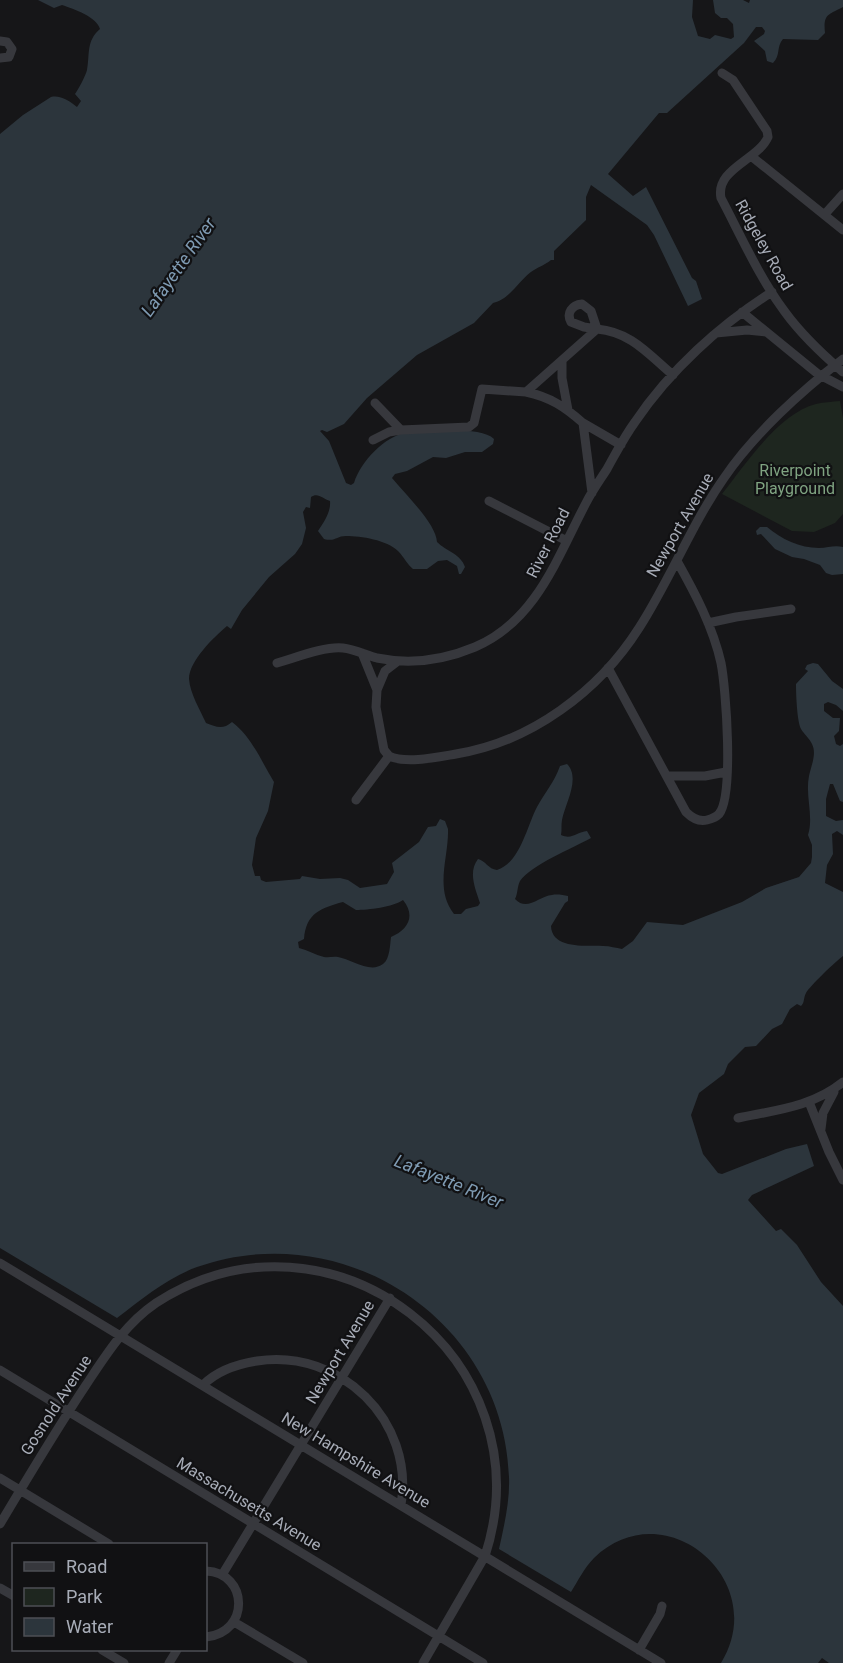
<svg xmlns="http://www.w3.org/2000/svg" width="843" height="1663" font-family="Roboto,sans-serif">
	<rect width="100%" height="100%" fill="#161618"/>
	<path fill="#1e261f" d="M840 401 843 418V514L835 523 814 532 792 531 722 494C745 465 779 413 816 404 824 402 832 402 840 401Z"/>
	<path fill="#2c353c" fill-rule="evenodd" d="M38 0H693L692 17 698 36 710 39 715 35 731 39 734 37 733 24 727 18H721L715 13 713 0H743L749 3 750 0H843V7C828 15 823 14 825 33L818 40 783 39C776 47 781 55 773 63L767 61 765 51 754 41 764 34 765 31 762 27H756L744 43 667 113H659L608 174 633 196 646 187 692 278 696 281 702 299 688 306 654 235 647 225 591 185 586 197V220L554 251V260H551C545 265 540 266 534 270 520 278 510 300 493 303L474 323 417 355 367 398 344 424 327 432 322 430 320 431 329 441 346 483 351 485 354 483C361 461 384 437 407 432 427 432 480 425 494 439L493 444 482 452H465L446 458 433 457 407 471 395 474 392 478C404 493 436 523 437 542 446 551 461 554 465 567L461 574H459L457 566 447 560 438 561 427 569H413C407 564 404 557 398 551 387 540 361 536 346 536 336 536 336 542 324 539L318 531C324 522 331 512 330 501 323 499 318 492 311 497L310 508 306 507 303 512 306 528 302 544 295 554 269 577 242 610 231 629 227 626C214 637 189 661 189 679 190 693 200 710 206 723 216 727 223 730 232 722 252 737 261 761 274 782L268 811 256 838 252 865 255 876H260L261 880 266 882 300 879 302 876 320 879 340 878 348 880 360 888 387 884 394 872 392 863 419 842 428 827 436 826 440 819 445 821 448 829C449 857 434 889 454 914H461L466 909 478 906 480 903C475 888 468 872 478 859 486 861 488 869 497 870 520 863 527 826 537 807 545 792 554 783 560 766L567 764C581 778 565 804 562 820 561 825 562 830 561 835 572 840 577 832 587 831L591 838C573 848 531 865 520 881 517 887 518 893 515 899 527 912 539 896 552 895 557 894 563 895 568 896V901L565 903 551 926C552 950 587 945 603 946 610 946 616 948 622 949L633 941 647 922 683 925 742 902 766 888 799 877 811 863 812 857V845L808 835C814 816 805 796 809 776 811 766 817 754 812 744 810 739 804 734 801 729 797 721 796 694 796 684L808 671 805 669 807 665 813 663 818 664 832 681 843 689V711L836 705 828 702 824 704V711L833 718H840L839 731 834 736 836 744 840 746 843 744V802L840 801 833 784H830L826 799V816L836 821 843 820V835L837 831 832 834 833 854 827 865 825 883 843 892V956C836 961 810 986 806 993 803 999 805 1002 801 1006L797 1004 790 1009 782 1024 772 1029 756 1046 745 1047 728 1064 724 1074 699 1093 691 1115 703 1154 718 1173 722 1174 786 1149 807 1144 814 1166 752 1195 748 1200 776 1231 781 1229 797 1245 821 1282 843 1306V1663H829L822 1658 818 1663H721C772 1580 664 1490 594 1558 584 1568 578 1581 571 1592L499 1549C504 1526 510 1501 509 1477 504 1321 344 1215 197 1267 167 1278 142 1299 117 1318L0 1248V134L23 115 51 97C61 95 69 101 77 107L81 101 75 94C78 90 86 75 87 70 90 54 86 41 100 29 97 17 74 9 62 5L54 8ZM403 900C416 916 408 930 391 937 390 944 390 959 383 964 370 974 351 959 338 957 333 956 329 958 324 957 315 955 308 950 299 948L298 942 304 939C306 913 321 908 343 902L356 910C368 910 393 907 403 900Z
		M760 527H767C781 539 800 548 819 548 828 548 834 545 843 547V574L832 575 826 573 820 565 804 559 792 557 775 549 761 534 757 535 756 531Z"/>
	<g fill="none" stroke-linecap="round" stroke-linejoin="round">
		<path stroke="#37383d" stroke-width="9" d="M0 41 7 42 12 49 9 57 0 58
			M722 73 733 80 767 131 768 137C758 160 715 169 721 198 741 236 759 277 785 312 801 334 822 354 843 372
			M751 156 843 230
			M825 214 843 194
			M582 304 591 311 597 329 584 327 571 322C566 313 572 305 582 304Z
			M742 312 818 374 843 387
			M716 333 747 330 766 332
			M562 361V378L568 410
			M526 392C550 397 565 407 583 423L592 493
			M375 403 401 430 469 427 474 423 482 389 526 392 597 329C631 332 648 354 673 375
			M583 423 621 445
			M373 440 389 432 401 430
			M489 501 567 541
			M708 623 736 617 791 609
			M362 653 377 690 376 707 384 750 389 756
			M277 663C295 658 324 646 343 648 354 649 366 655 377 658 411 665 444 660 475 647 536 621 557 558 586 503 592 491 600 480 607 469 616 453 624 437 635 422 670 370 720 325 772 292
			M608 668 686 812C692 818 699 822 707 820 711 819 716 817 719 814 734 796 726 688 721 663 713 627 695 593 677 561
			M377 690 385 671 398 661
			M389 756C406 764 438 757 456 754 531 742 599 691 639 628 670 580 691 525 724 478 753 435 802 390 843 359
			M667 776H705L726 772
			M356 800 389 756
			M809 1102 829 1152 843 1180
			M738 1118C776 1110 812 1107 843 1082
			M821 1129 823 1113 834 1092
			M0 1263 661 1663
			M0 1370 483 1663
			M203 1385C217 1371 238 1364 257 1361 340 1348 415 1421 401 1505
			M0 1478 109 1544
			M0 1524C28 1477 56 1430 86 1385 106 1355 125 1324 156 1303 330 1190 549 1359 485 1556L423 1663
			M206 1571C249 1573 250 1633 206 1637
			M222 1575 390 1298
			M0 1588 14 1596
			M234 1622 303 1663
			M102 1650 124 1663
			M639 1650 660 1614 662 1606
			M169 1663 177 1650"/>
	</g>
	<g text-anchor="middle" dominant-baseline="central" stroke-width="4.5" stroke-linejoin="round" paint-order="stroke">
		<g font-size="16" fill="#a8adb8" stroke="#111113">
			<text transform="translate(764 245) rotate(61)">Ridgeley Road</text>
			<text transform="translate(680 525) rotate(-60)">Newport Avenue</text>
			<text transform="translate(548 543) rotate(-63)">River Road</text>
			<text transform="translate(340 1352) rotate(-59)">Newport Avenue</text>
			<text transform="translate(56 1405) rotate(-57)">Gosnold Avenue</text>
			<text transform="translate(356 1460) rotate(31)">New Hampshire Avenue</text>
			<text transform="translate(249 1504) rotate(31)">Massachusetts Avenue</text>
		</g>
		<g font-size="16" fill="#7fa381" stroke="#111113">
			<text x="795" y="470">Riverpoint<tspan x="795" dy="18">Playground</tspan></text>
		</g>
		<g font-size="18" font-style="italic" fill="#7f9bb3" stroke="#111113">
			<text transform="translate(178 267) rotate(-55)">Lafayette River</text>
			<text transform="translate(449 1181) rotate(22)">Lafayette River</text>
		</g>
	</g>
	<rect x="12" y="1543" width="195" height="108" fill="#111113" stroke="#4d4f55" stroke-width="1.5"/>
	<rect x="24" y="1562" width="30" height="9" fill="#37383d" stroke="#4d4f55" stroke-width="1.5"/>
	<text x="66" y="1573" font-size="18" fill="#a8adb8">Road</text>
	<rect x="24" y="1588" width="30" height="18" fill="#1e261f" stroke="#4d4f55" stroke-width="1.5"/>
	<text x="66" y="1603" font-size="18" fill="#a8adb8">Park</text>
	<rect x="24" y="1618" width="30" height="18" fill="#2c353c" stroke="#4d4f55" stroke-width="1.5"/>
	<text x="66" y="1633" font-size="18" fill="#a8adb8">Water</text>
</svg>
